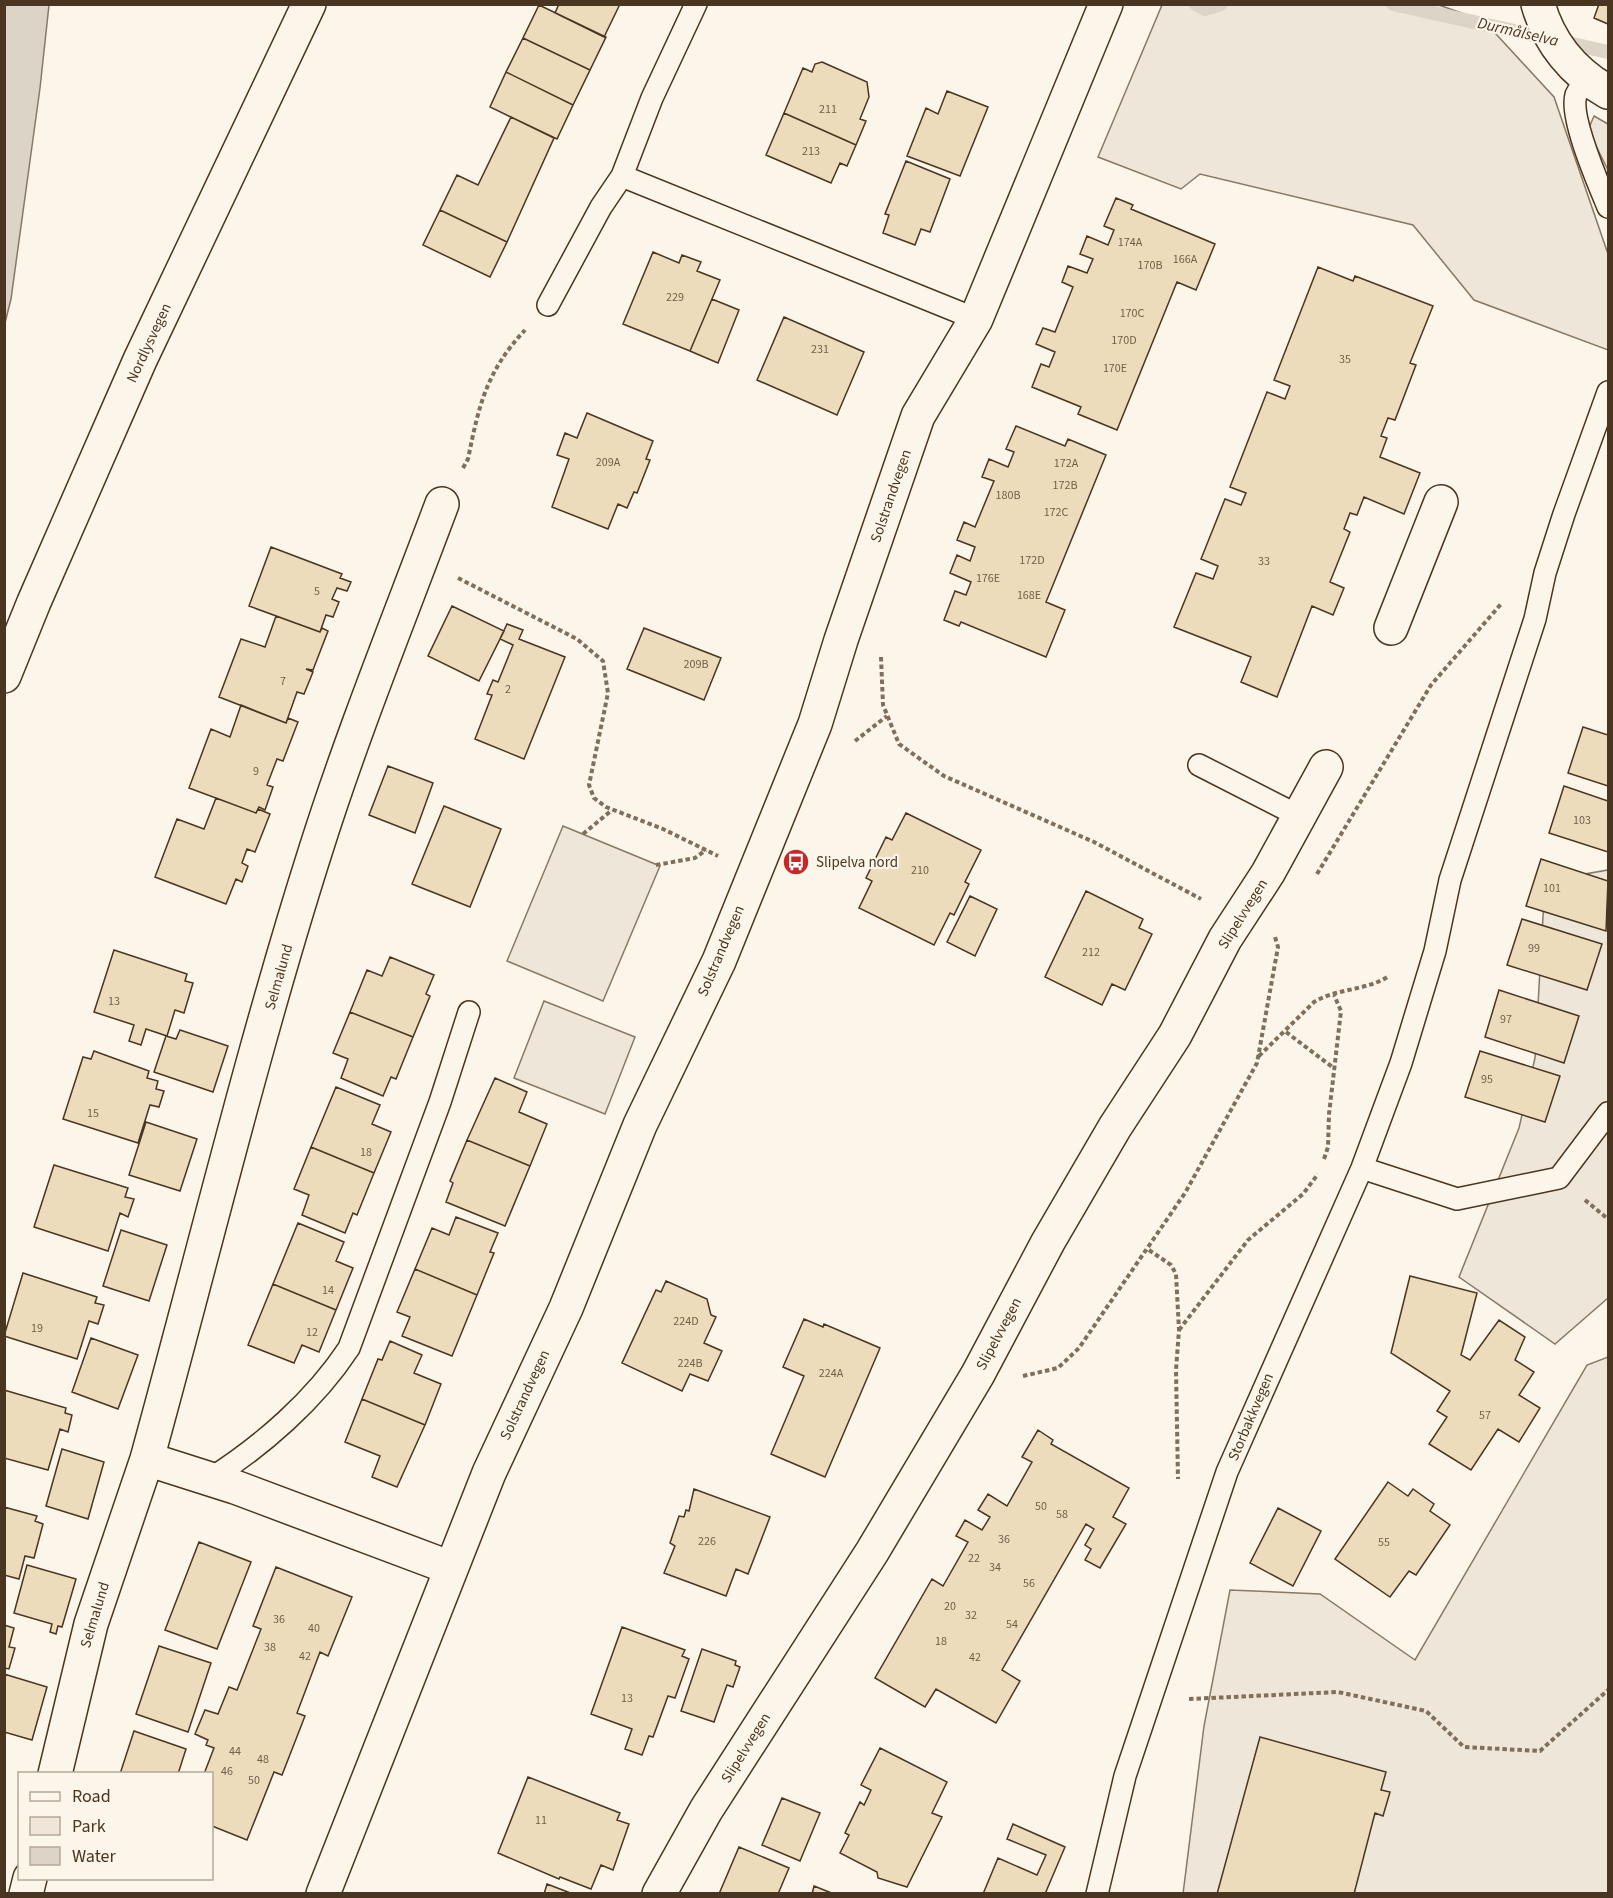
<svg xmlns="http://www.w3.org/2000/svg" width="1613" height="1898" font-family="'Source Sans 3',sans-serif">
	<rect width="100%" height="100%" fill="#fbf6e9"/>
	<path fill="#ede6d9" stroke="#887966" stroke-width="1.5" d="M1162 5H1439L1484 21 1554 97 1608 254V350L1474 300 1413 225 1200 174 1181 189 1098 157Z
		M1594 116 1608 124V170L1588 130Z
		M563 826 660 866 603 1001 507 961Z
		M1608 870V1298L1555 1344 1459 1277 1519 1128 1535 1058 1545 881Z
		M544 1001 635 1037 605 1114 514 1078Z
		M1608 1357V1893L1183 1894 1204 1726 1230 1590 1320 1594 1415 1660 1587 1365Z"/>
	<path fill="#dcd4c6" stroke="#887966" stroke-width="1.5" d="M5 4 49 5 40 88 11 299 5 323Z"/>
	<g fill="none" stroke-linecap="round" stroke-linejoin="round">
		<path stroke="#dcd4c6" stroke-width="14" d="M1196 4 1205 9 1221 4
			M1393 4 1608 52"/>
	</g>
	<path fill="#ecdcbc" stroke="#4a3520" stroke-width="1.5" d="M559 4H620L604 37 555 13Z
		M1599 4H1608V24L1594 18Z
		M539 5 606 37 590 70 523 38Z
		M523 38 590 70 573 105 506 72Z
		M822 62 867 82 869 97 860 119 866 121 856 145 784 113 803 68 812 72 815 64Z
		M506 72 573 105 557 139 490 107Z
		M947 91 988 107 960 176 907 156 926 108 938 114Z
		M784 113 856 145 847 166 840 163 831 183 766 155Z
		M511 117 554 138 507 242 440 210 457 175 478 185Z
		M906 161 950 179 930 232 921 229 915 245 883 233 889 215 885 214Z
		M1116 198 1133 205 1131 209 1215 244 1196 290 1177 282 1117 430 1078 414 1081 407 1032 387 1041 364 1049 367 1055 352 1036 344 1043 328 1055 332 1073 287 1062 282 1068 266 1087 273 1093 259 1080 254 1087 236 1108 245 1114 230 1104 226Z
		M440 210 507 242 490 277 423 245Z
		M653 252 679 263 682 255 701 262 697 271 720 280 690 351 623 324Z
		M1318 267 1353 281 1355 276 1433 306 1410 363 1416 365 1395 420 1388 418 1381 436 1387 438 1380 457 1420 473 1404 514 1364 497 1357 515 1350 513 1344 529 1350 532 1330 582 1344 588 1333 615 1312 606 1277 697 1241 682 1251 657 1174 627 1196 573 1213 579 1218 566 1201 559 1225 499 1241 505 1246 493 1230 487 1267 392 1285 399 1290 386 1274 380Z
		M712 299 739 310 718 363 690 351Z
		M784 317 864 352 837 415 757 380Z
		M587 413 653 441 646 459 650 460 637 493 634 492 627 508 618 504 608 529 552 507 569 459 557 455 565 433 577 438Z
		M1016 426 1065 446 1068 439 1106 455 1046 602 1065 610 1046 657 961 622 959 626 944 620 955 591 966 595 971 582 950 573 957 555 970 561 975 547 957 540 964 522 975 527 994 481 982 477 989 459 1008 467 1014 452 1006 449Z
		M271 547 342 574 340 578 351 582 347 591 337 588 332 599 339 602 333 617 326 615 320 632 249 606Z
		M452 606 504 631 479 681 428 656Z
		M276 616 320 632 322 628 328 631 313 670 306 669 313 672 304 694 297 692 286 723 219 697 241 639 265 647Z
		M507 624 523 630 519 639 565 657 524 759 475 739 492 695 487 694 493 680 498 682 513 645 500 639Z
		M644 628 721 658 704 700 627 669Z
		M241 705 286 723 288 718 298 722 283 761 277 759 267 785 273 787 265 810 259 807 256 813 189 788 211 729 230 737Z
		M1583 727 1608 735V786L1568 773Z
		M388 766 433 783 415 833 369 815Z
		M1564 786 1608 801V852L1549 833Z
		M216 798 256 813 258 809 270 814 255 852 247 849 242 863 248 866 242 882 236 879 226 904 155 877 177 819 204 829Z
		M444 806 501 829 470 907 412 884Z
		M906 813 981 850 965 882 969 884 954 915 950 913 934 945 859 908 872 881 866 878 886 837 892 840Z
		M1541 859 1608 881 1606 931 1526 906Z
		M1086 891 1143 919 1139 928 1152 934 1125 990 1112 984 1102 1005 1045 977Z
		M970 896 997 909 975 956 947 942Z
		M1522 919 1602 944 1587 990 1507 965Z
		M114 950 187 974 185 981 193 983 184 1013 175 1010 167 1036 146 1029 141 1045 129 1041 134 1025 94 1012Z
		M390 957 434 975 426 994 430 996 413 1037 350 1012 367 970 382 976Z
		M1499 990 1579 1016 1564 1063 1485 1037Z
		M350 1012 413 1037 396 1079 391 1077 383 1096 341 1078 348 1059 333 1053Z
		M180 1030 228 1046 213 1092 154 1072 166 1036 176 1039Z
		M94 1051 149 1071 147 1078 158 1081 156 1089 164 1091 159 1107 150 1105 138 1143 63 1119 83 1057 91 1059Z
		M1480 1051 1560 1076 1545 1122 1465 1097Z
		M495 1078 527 1092 519 1112 547 1124 530 1166 467 1140Z
		M336 1087 380 1105 372 1124 391 1132 374 1173 311 1147Z
		M146 1122 197 1139 180 1191 129 1175Z
		M467 1140 530 1166 505 1226 446 1202 453 1183 450 1181Z
		M311 1147 374 1173 357 1215 353 1213 345 1233 302 1215 309 1195 294 1189Z
		M54 1165 128 1188 125 1197 134 1199 128 1217 120 1213 108 1251 34 1227Z
		M456 1217 498 1233 490 1252 494 1253 477 1295 415 1269 432 1228 449 1235Z
		M298 1223 344 1242 336 1261 353 1268 336 1310 273 1284Z
		M121 1230 167 1245 149 1301 103 1286Z
		M415 1269 477 1295 452 1356 402 1336 410 1317 397 1312Z
		M23 1273 97 1297 95 1303 104 1305 98 1324 89 1321 77 1359 4 1336Z
		M1410 1276 1477 1293 1461 1355 1470 1360 1499 1320 1525 1337 1515 1360 1534 1372 1519 1395 1540 1408 1519 1442 1498 1429 1471 1470 1429 1444 1447 1417 1437 1411 1450 1391 1391 1353Z
		M666 1281 707 1299 711 1315 716 1317 704 1343 722 1351 708 1381 690 1374 682 1391 622 1363 656 1290 661 1292Z
		M273 1284 336 1310 319 1352 302 1345 294 1363 248 1345Z
		M804 1319 823 1327 824 1324 880 1348 825 1477 771 1454 804 1376 783 1367Z
		M91 1338 138 1355 118 1409 72 1392Z
		M390 1341 422 1355 414 1373 441 1384 425 1425 362 1399 378 1359 382 1360Z
		M4 1390 66 1408 65 1413 72 1415 68 1432 60 1429 48 1470 4 1458Z
		M362 1399 425 1425 397 1487 372 1477 380 1456 345 1442Z
		M1038 1430 1053 1440 1051 1444 1129 1488 1113 1517 1126 1524 1100 1568 1085 1560 1091 1549 1085 1545 1094 1529 1086 1524 1002 1670 1020 1681 996 1723 936 1689 925 1707 875 1678 932 1579 943 1586 968 1542 956 1536 965 1520 982 1530 990 1517 978 1510 988 1494 1007 1506 1032 1462 1022 1457Z
		M62 1449 104 1462 88 1519 46 1506Z
		M1388 1482 1408 1496 1413 1489 1434 1504 1430 1511 1450 1525 1416 1575 1409 1571 1390 1597 1335 1559Z
		M694 1489 770 1517 748 1574 736 1569 726 1596 664 1573 675 1546 670 1543 679 1516 684 1517 686 1510 689 1511Z
		M4 1507 37 1516 35 1521 43 1524 34 1558 25 1556 19 1579 4 1575Z
		M1278 1508 1321 1531 1293 1586 1250 1563Z
		M199 1542 251 1562 217 1649 165 1630Z
		M27 1565 76 1579 62 1627 58 1626 56 1634 50 1632 52 1624 14 1613Z
		M276 1567 352 1597 328 1656 320 1652 297 1713 305 1716 282 1775 274 1772 247 1840 212 1826V1774H204L214 1748 206 1745 208 1740 195 1734 205 1710 218 1714 229 1687 237 1690 261 1629 253 1626Z
		M4 1625 14 1628 9 1647 15 1648 9 1669 4 1668Z
		M622 1627 685 1650 682 1656 689 1659 675 1698 668 1696 653 1737 649 1736 642 1755 625 1749 632 1729 591 1714Z
		M159 1646 211 1663 188 1732 136 1714Z
		M702 1649 736 1661 735 1665 740 1667 733 1687 727 1685 714 1722 681 1711Z
		M4 1674 47 1687 32 1740 4 1732Z
		M134 1731 186 1749 178 1774H120Z
		M1260 1737 1386 1772 1381 1790 1390 1792 1383 1816 1375 1813 1354 1894H1217Z
		M880 1748 947 1782 932 1813 942 1817 907 1887 878 1878 877 1872 840 1853 849 1835 845 1833 860 1802 864 1805 871 1790 861 1785Z
		M528 1777 620 1813 617 1820 629 1824 613 1870 601 1865 591 1889 560 1877 559 1879 498 1853Z
		M782 1798 820 1813 800 1861 762 1845Z
		M1013 1824 1065 1847 1045 1894H983L998 1858 1037 1875 1046 1855 1007 1839Z
		M739 1847 789 1868 778 1894H719Z
		M547 1884 573 1894H544Z
		M814 1886 834 1894H812Z"/>
	<g fill="none" stroke-linecap="round" stroke-linejoin="round">
		<defs>
			<path id="lane" d="M696 4 652 98 622 176 976 319
				M1586 79C1583 84 1578 90 1576 95 1569 117 1599 185 1608 207
				M548 305 601 207 622 176
				M1199 765 1299 816
				M1362 1168 1457 1199 1559 1178 1608 1113
				M210 1479C262 1446 315 1400 349 1348L440 1102 469 1012
				M1097 1894 1125 1776 1227 1472 1362 1168 1401 1063 1435 951 1450 880 1535 619 1545 573 1564 514 1608 392"/>
			<path id="street" d="M1538 4C1549 43 1574 73 1608 92
				M442 504C399 619 353 732 316 849 252 1050 203 1256 147 1459L235 1487 451 1568
				M1391 628 1441 502
				M55 1774 91 1624 147 1459
				M26 1894 30 1878
				M659 1894 706 1810 872 1552 978 1374 1048 1242 1115 1127 1175 1035 1225 939 1268 873 1326 767"/>
			<path id="secondary" d="M323 1894 489 1473 566 1308 640 1125 719 961 815 724 841 640 918 416 976 319 1106 4"/>
			<path id="highway" d="M4 676 34 602 140 360 309 4"/>
		</defs>
		<use href="#lane" stroke="#4a3520" stroke-width="24"/>
		<use href="#street" stroke="#4a3520" stroke-width="36"/>
		<use href="#secondary" stroke="#4a3520" stroke-width="36"/>
		<use href="#highway" stroke="#4a3520" stroke-width="36"/>
		<path stroke="#7f6f5c" stroke-width="4" stroke-dasharray="4.5 3" stroke-linecap="butt" d="M463 468 468 459C479 405 486 372 525 330
			M458 578 577 639 603 661 608 693 589 785 594 798 606 807 663 829 718 856
			M881 657 883 705 899 744 944 776 1094 842 1201 899
			M855 741 887 716
			M583 834 612 810
			M656 865 695 858 706 850
			M1317 874 1431 685 1501 604
			M1286 1032 1335 1069
			M1259 1056 1314 1002C1337 988 1366 991 1389 976
			M1324 1159 1328 1147 1329 1114 1341 1011 1334 995
			M1585 1200 1608 1219
			M1149 1250 1171 1265 1176 1274 1179 1330 1176 1370 1178 1479
			M1179 1330 1248 1240 1303 1194 1318 1174
			M1023 1376 1058 1368 1079 1348 1185 1193 1257 1063 1278 947 1275 937
			M1189 1699 1338 1692 1426 1711 1464 1747 1540 1751 1608 1690"/>
		<use href="#lane" stroke="#fbf6e9" stroke-width="21"/>
		<use href="#street" stroke="#fbf6e9" stroke-width="33"/>
		<use href="#secondary" stroke="#fbf6e9" stroke-width="33"/>
		<use href="#highway" stroke="#fbf6e9" stroke-width="33"/>
	</g>
	<defs>
		<symbol id="bus-disc" viewBox="-11 -11 22 22"><circle r="9.5" fill="#c62828" stroke="#fbf6e9"/><path d="M-5-6H5V4H4V6H2V4H-2V6H-4V4H-5ZM-3.5-4V0h7V-4ZM-3.5 1.2v1.5H-2V1.2ZM2 1.2v1.5H3.5V1.2Z" fill="#fff"/></symbol>
	</defs>
	<g fill-rule="evenodd">
		<use href="#bus-disc" x="781" y="847" width="30" height="30"/>
	</g>
	<g text-anchor="middle" dominant-baseline="central" stroke-width="4.5" stroke-linejoin="round" paint-order="stroke">
		<g font-size="12" fill="#725f47">
			<text x="828" y="109">211</text>
			<text x="811" y="151">213</text>
			<text x="1130" y="242">174A</text>
			<text x="1185" y="259">166A</text>
			<text x="1150" y="265">170B</text>
			<text x="675" y="297">229</text>
			<text x="1132" y="313">170C</text>
			<text x="1124" y="340">170D</text>
			<text x="820" y="349">231</text>
			<text x="1345" y="359">35</text>
			<text x="1115" y="368">170E</text>
			<text x="608" y="462">209A</text>
			<text x="1066" y="463">172A</text>
			<text x="1065" y="485">172B</text>
			<text x="1008" y="495">180B</text>
			<text x="1056" y="512">172C</text>
			<text x="1032" y="560">172D</text>
			<text x="1264" y="561">33</text>
			<text x="988" y="578">176E</text>
			<text x="317" y="591">5</text>
			<text x="1029" y="595">168E</text>
			<text x="696" y="664">209B</text>
			<text x="283" y="681">7</text>
			<text x="508" y="689">2</text>
			<text x="256" y="771">9</text>
			<text x="1582" y="820">103</text>
			<text x="920" y="870">210</text>
			<text x="1552" y="888">101</text>
			<text x="1534" y="948">99</text>
			<text x="1091" y="952">212</text>
			<text x="114" y="1001">13</text>
			<text x="1506" y="1019">97</text>
			<text x="1487" y="1079">95</text>
			<text x="93" y="1113">15</text>
			<text x="366" y="1152">18</text>
			<text x="328" y="1290">14</text>
			<text x="686" y="1321">224D</text>
			<text x="37" y="1328">19</text>
			<text x="312" y="1332">12</text>
			<text x="690" y="1363">224B</text>
			<text x="831" y="1373">224A</text>
			<text x="1485" y="1415">57</text>
			<text x="1041" y="1506">50</text>
			<text x="1062" y="1514">58</text>
			<text x="1004" y="1539">36</text>
			<text x="707" y="1541">226</text>
			<text x="1384" y="1542">55</text>
			<text x="974" y="1558">22</text>
			<text x="995" y="1567">34</text>
			<text x="1029" y="1583">56</text>
			<text x="950" y="1606">20</text>
			<text x="971" y="1615">32</text>
			<text x="279" y="1619">36</text>
			<text x="1012" y="1624">54</text>
			<text x="314" y="1628">40</text>
			<text x="941" y="1641">18</text>
			<text x="270" y="1647">38</text>
			<text x="305" y="1656">42</text>
			<text x="975" y="1657">42</text>
			<text x="627" y="1698">13</text>
			<text x="235" y="1751">44</text>
			<text x="263" y="1759">48</text>
			<text x="227" y="1771">46</text>
			<text x="254" y="1780">50</text>
			<text x="541" y="1820">11</text>
		</g>
		<g font-size="15" fill="#4a3520" stroke="#fbf6e9">
			<text transform="translate(149 343) rotate(-65)">Nordlysvegen</text>
			<text transform="translate(891 496) rotate(-71)">Solstrandvegen</text>
			<text transform="translate(1243 914) rotate(-58)">Slipelvvegen</text>
			<text transform="translate(721 951) rotate(-67)">Solstrandvegen</text>
			<text transform="translate(279 977) rotate(-74)">Selmalund</text>
			<text transform="translate(999 1334) rotate(-62)">Slipelvvegen</text>
			<text transform="translate(525 1395) rotate(-65)">Solstrandvegen</text>
			<text transform="translate(1251 1417) rotate(-67)">Storbakkvegen</text>
			<text transform="translate(95 1615) rotate(-73)">Selmalund</text>
			<text transform="translate(746 1748) rotate(-58)">Slipelvvegen</text>
		</g>
		<g font-size="15" fill="#4a3520" stroke="#fbf6e9" text-anchor="start">
			<text x="816" y="862">Slipelva nord</text>
		</g>
		<g font-size="16" font-style="italic" fill="#4a3520" stroke="#fbf6e9">
			<text transform="translate(1518 32) rotate(13)">Durmålselva</text>
		</g>
	</g>
	<rect width="1613" height="1898" fill="none" stroke="#4a3520" stroke-width="12"/>
	<rect x="18" y="1772" width="195" height="108" fill="#fbf6e9" stroke="#b4a999" stroke-width="1.5"/>
	<rect x="30" y="1792" width="30" height="9" fill="#fbf6e9" stroke="#b4a999" stroke-width="1.5"/>
	<text x="72" y="1802" font-size="18" fill="#4a3520">Road</text>
	<rect x="30" y="1817" width="30" height="18" fill="#ede6d9" stroke="#b4a999" stroke-width="1.5"/>
	<text x="72" y="1832" font-size="18" fill="#4a3520">Park</text>
	<rect x="30" y="1847" width="30" height="18" fill="#dcd4c6" stroke="#b4a999" stroke-width="1.5"/>
	<text x="72" y="1862" font-size="18" fill="#4a3520">Water</text>
</svg>
